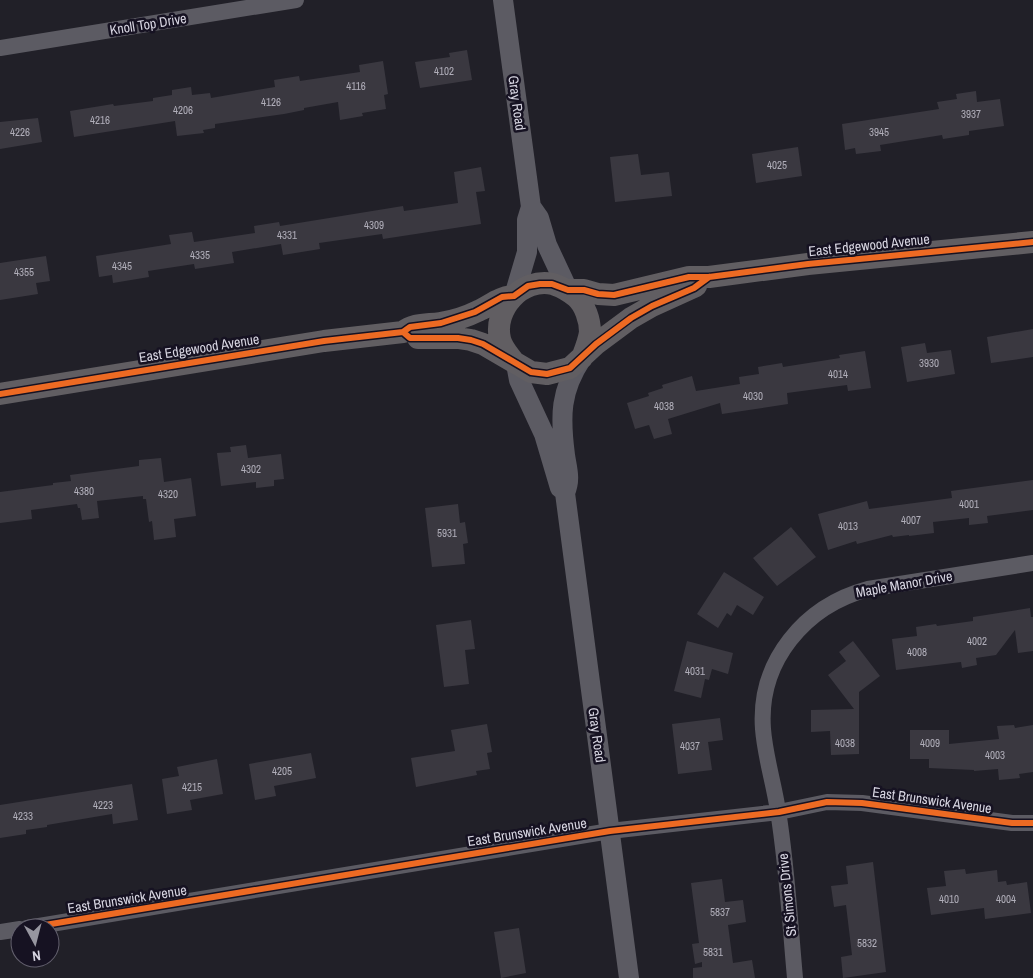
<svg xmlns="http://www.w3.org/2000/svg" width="1033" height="978" font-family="'Archivo Narrow',sans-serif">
	<rect width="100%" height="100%" fill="#212028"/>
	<path fill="#3a3840" d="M467 50 472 80 420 88 415 62 450 57 449 53Z
		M383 61 388 94 384 95 386 109 362 113 363 116 340 120 338 102 304 108V110L284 114 215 124V128L203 130 204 133 177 136 175 121 74 137 70 111 113 104 114 106 153 101V98L172 95V90L191 87 192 95 210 93 211 98 275 87 274 80 299 76 300 81 360 72 359 65Z
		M976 91 977 102 1000 99 1004 126 969 131V135L943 139 942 135 880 145 881 151 856 154 855 148 845 150 842 124 939 109 937 102 957 99 956 94Z
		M38 118 42 142 0 149V122Z
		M798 147 802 176 756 183 752 154Z
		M638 154 641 175 669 172 672 196 615 202 610 157Z
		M481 167 485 191 476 192 481 224 383 239 382 234 319 243 320 249 283 255 281 244 232 252 234 263 195 269 194 264 148 271 149 277 113 283 112 275 99 277 96 256 171 244 169 235 192 232 194 242 255 233 254 226 279 222 280 226 403 206 404 211 458 203 454 172Z
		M46 256 50 281 36 283 38 294 0 300V263Z
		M1033 329V357L991 363 987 337Z
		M925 343 927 353 951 350 955 374 907 382 901 347Z
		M865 351 871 388 848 391 847 385 787 393 788 404 722 414 720 403 668 419 672 434 654 439 649 425 635 429 627 403 649 396 648 393 663 388 662 385 692 376 696 391 740 384 739 377 759 374 758 367 782 363 783 367 840 358 839 355Z
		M246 445 248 458 281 454 284 479 274 480V486L256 488V482L221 486 217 453 231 452 230 447Z
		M161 458 164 482 191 478 196 516 174 519 176 537 154 540 152 521 149 522 146 499H143V496L97 501 99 518 82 520 80 508H78L77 504 31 510 32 519 0 523V492L53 485V483L71 481 70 475 139 466V460Z
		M1033 480V510L987 516 988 523 969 525V518L933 522 934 533 909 536V535L893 537 892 535 857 544 856 541 828 550 818 514 867 501 869 509 952 498 951 491Z
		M458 504 460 523 465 522 468 543 463 544 465 564 432 567 425 508Z
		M791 527 816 557 777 586 753 558Z
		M724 572 764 597 753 615 737 605 731 616 727 613 718 628 697 614Z
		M1030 608 1031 617H1033V651L1018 653 1015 630 996 655 976 658 977 665 962 668 961 662 896 670 892 639 917 636 916 627 936 624 937 626 973 621V617Z
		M471 620 475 649 465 650 469 684 444 687 436 625Z
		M687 641 733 653 728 674 712 669 709 680 705 679 701 698 674 691Z
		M853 641 880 676 859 692V754L831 755 830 731 811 732V710L854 709 828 675 846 661 839 652Z
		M720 718 723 740 708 742 712 770 678 774 672 724Z
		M487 724 492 752 487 753 490 769 476 771 477 775 416 787 411 758 455 751 451 730Z
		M1014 725 1015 728 1033 725V772L1019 774 1020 778 999 780 998 769 974 771V770L929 768V759H910V730H949V744L999 739 997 726Z
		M311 753 316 778 274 786 276 796 255 800 249 764Z
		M217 759 223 794 190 800 192 810 167 814 162 779 179 776 177 767Z
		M132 784 138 820 113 824 112 814 47 825V827L26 830V834L0 838V805Z
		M873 862 886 972 843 978 841 957 852 955 846 905 834 907 831 886 848 884 846 866Z
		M965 869 966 874 997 870 998 882 1006 881 1007 885 1027 882 1031 913 985 919 984 908 931 915 927 888 946 886 944 871Z
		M722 879 725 902 743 900 746 922 728 925 733 963 752 960 755 978H693V968L702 967V962L695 964 692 944 699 943 691 883Z
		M519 928 526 973 501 978 494 932Z"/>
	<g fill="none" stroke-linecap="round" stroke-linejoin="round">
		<path stroke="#5c5b63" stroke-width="16" d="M0 48 296 0
			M27 928 610 831 779 812 827 802 862 803 1012 823H1033
			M0 932 20 929
			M795 978C790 923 787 866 778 811 774 784 765 756 763 729 758 661 805 606 868 589L1033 563"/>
		<path stroke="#5c5b63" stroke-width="20" d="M503 0 531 207 527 220V252L514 296
			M532 208 539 218 547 245 568 290
			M582 358C560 391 560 416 565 455 567 469 571 479 565 493L629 978
			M516 364 519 380 544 434 560 488"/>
		<path stroke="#615e62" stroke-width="22" d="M568 290H584L598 294 614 295 689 277H709L808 264 1033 242
			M418 338H458L471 340 483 344 531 372 547 374 570 368 596 344 631 318 652 306 696 286
			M514 362C508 354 502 348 500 339 493 309 522 277 553 284 562 287 569 291 576 297 585 305 590 320 590 332 589 340 585 350 582 358
			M0 394 324 341 403 332C414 323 427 325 440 323 453 321 466 317 478 311 491 305 499 297 514 296"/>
		<defs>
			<path id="cycleway" d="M403 332 410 338H458L471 340 483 344 531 372 547 374 570 368 596 344 631 318 652 306 694 288 709 277
				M0 394 324 341 403 332 410 327 441 323 475 312 502 297 514 296 528 286 540 284H552L568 290H584L598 294 614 295 689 277H709L808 264 1033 242
				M27 928 610 831 779 812 827 802 862 803 1012 823H1033"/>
		</defs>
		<use href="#cycleway" stroke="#161222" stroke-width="9"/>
		<use href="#cycleway" stroke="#ed6a23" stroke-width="6"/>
	</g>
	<g text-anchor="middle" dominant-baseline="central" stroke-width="5" stroke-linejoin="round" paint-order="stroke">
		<g font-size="11" fill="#b0aeb9">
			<text x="444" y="71">4102</text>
			<text x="356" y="86">4116</text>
			<text x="271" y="102">4126</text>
			<text x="183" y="110">4206</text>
			<text x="971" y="114">3937</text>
			<text x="100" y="120">4216</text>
			<text x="20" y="132">4226</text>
			<text x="879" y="132">3945</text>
			<text x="777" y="165">4025</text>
			<text x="374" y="225">4309</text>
			<text x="287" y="235">4331</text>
			<text x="200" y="255">4335</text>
			<text x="122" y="266">4345</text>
			<text x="24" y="272">4355</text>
			<text x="929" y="363">3930</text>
			<text x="838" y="374">4014</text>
			<text x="753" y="396">4030</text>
			<text x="664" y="406">4038</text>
			<text x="251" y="469">4302</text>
			<text x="84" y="491">4380</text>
			<text x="168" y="494">4320</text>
			<text x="969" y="504">4001</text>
			<text x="911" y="520">4007</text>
			<text x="848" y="526">4013</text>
			<text x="447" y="533">5931</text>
			<text x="977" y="641">4002</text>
			<text x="917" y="652">4008</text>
			<text x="695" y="671">4031</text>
			<text x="845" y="743">4038</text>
			<text x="930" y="743">4009</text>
			<text x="690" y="746">4037</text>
			<text x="995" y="755">4003</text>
			<text x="282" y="771">4205</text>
			<text x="192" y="787">4215</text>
			<text x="103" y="805">4223</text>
			<text x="23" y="816">4233</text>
			<text x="949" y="899">4010</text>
			<text x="1006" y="899">4004</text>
			<text x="720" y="912">5837</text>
			<text x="867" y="943">5832</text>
			<text x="713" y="952">5831</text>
		</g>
		<g font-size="14" fill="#d7d5e1" stroke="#161222">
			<text transform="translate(148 24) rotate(-9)">Knoll Top Drive</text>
			<text transform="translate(517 103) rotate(82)">Gray Road</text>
			<text transform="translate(869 245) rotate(-6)">East Edgewood Avenue</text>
			<text transform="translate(199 348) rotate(-9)">East Edgewood Avenue</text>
			<text transform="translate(904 584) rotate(-10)">Maple Manor Drive</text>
			<text transform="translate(597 735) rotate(82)">Gray Road</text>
			<text transform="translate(932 800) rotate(8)">East Brunswick Avenue</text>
			<text transform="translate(527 832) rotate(-9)">East Brunswick Avenue</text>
			<text transform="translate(787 895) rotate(-96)">St Simons Drive</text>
			<text transform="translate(127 899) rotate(-9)">East Brunswick Avenue</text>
		</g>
	</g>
	<g transform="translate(35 943) rotate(173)"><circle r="24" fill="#161222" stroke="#63606e"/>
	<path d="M0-4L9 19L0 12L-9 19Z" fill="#9796a0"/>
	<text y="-8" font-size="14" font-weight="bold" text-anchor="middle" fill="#d7d5e1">N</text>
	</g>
</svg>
